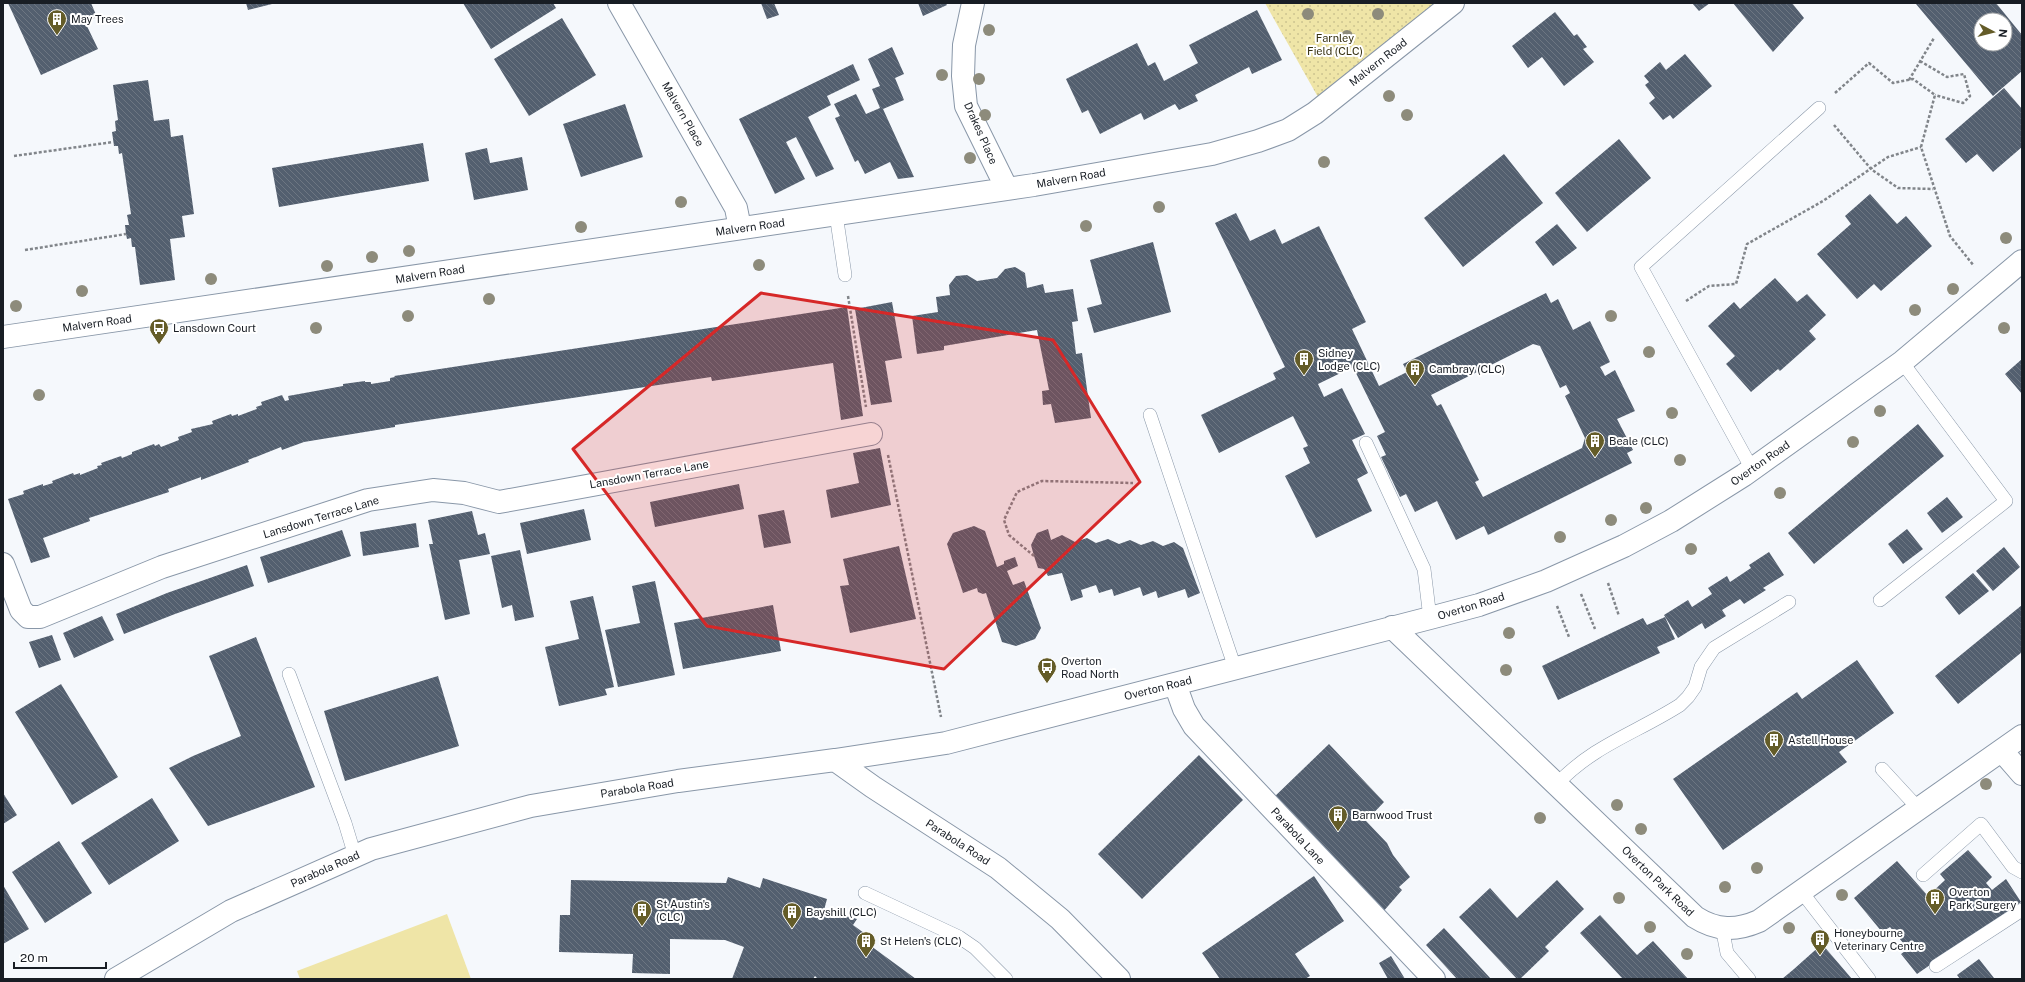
<svg xmlns="http://www.w3.org/2000/svg" width="2025" height="982" font-family="'Public Sans',sans-serif">
	<defs>
		<pattern id="green-dots" width="8" height="8" patternUnits="userSpaceOnUse"><rect width="8" height="8" fill="#efe5a7"/><path d="M2 2h.1M6 6h.1" fill="none" stroke="#ccc490" stroke-width="1.8" stroke-linecap="round"/></pattern>
		<pattern id="building-back-hatch" width="6" height="6" patternUnits="userSpaceOnUse"><rect width="6" height="6" fill="#535f6f"/><path d="M-1 5l2 2M0 0l6 6M5-1l2 2" fill="none" stroke="#6d7682"/></pattern>
	</defs>
	<rect width="100%" height="100%" fill="#f5f8fc"/>
	<path fill="url(#green-dots)" d="M1265 3H1453L1323 106Z"/>
	<path fill="#efe5a7" d="M447 914 471 979H300L297 971Z"/>
	<path fill="url(#building-back-hatch)" fill-rule="evenodd" d="M8 3H91L97 17 85 22 98 49 41 75Z
		M246 3H272V4L248 10Z
		M463 3H553L556 8 491 49Z
		M761 3H774L779 15 767 19Z
		M918 3H946L947 5 923 16Z
		M1692 3H1710L1699 11Z
		M1733 3H1792L1804 18 1773 52Z
		M1918 3H1996L2022 35V71L1993 96 1916 4ZM1981 20H2005V44H1981Z
		M1257 10 1282 60 1252 74 1249 67 1195 95 1198 101 1179 110 1175 104 1144 120 1141 113 1100 134 1088 110 1082 113 1066 79 1137 43 1148 66 1155 62 1164 81 1198 63 1189 45Z
		M1555 12 1574 36 1577 34 1587 47 1583 49 1594 62 1564 86 1542 57 1528 68 1512 46Z
		M562 18 596 75 529 116 494 59Z
		M892 47 904 74 895 78 904 100 883 109 914 177 898 179 890 162 865 174 858 160 855 162 835 118 840 116 834 104 856 94 866 114 880 108 872 89 880 86 868 59Z
		M1685 54 1712 86 1673 119 1670 115 1663 120 1649 103 1655 98 1645 85 1649 82 1644 76 1660 62 1666 70Z
		M853 64 860 80 827 96 831 105 808 117 834 169 816 177 796 137 786 142 805 179 775 194 739 119Z
		M148 80 154 121 169 119 171 137 183 135 194 214 182 216 185 237 170 239 175 280 140 285 135 247H132L131 238 127 239 126 234 125 225H129L127 215 131 214 122 153 119 154 118 146H114L112 132 116 131 115 121 118 120 113 85Z
		M2004 88 2022 109V147L1993 172 1977 154 1966 163 1945 139Z
		M625 104 643 157 581 177 563 124Z
		M1619 139 1651 178 1587 232 1555 193Z
		M423 143 429 181 279 207 272 168Z
		M487 148 490 163 522 157 528 190 474 200 465 153Z
		M1504 154 1543 203 1463 267 1424 218Z
		M1870 194 1897 224 1906 216 1932 246 1881 291 1874 284 1857 299 1817 254 1851 224 1845 216Z
		M1236 213 1250 241 1275 229 1282 244 1319 226 1366 322 1352 329 1379 386 1407 372 1403 364 1546 293 1551 303 1558 299 1573 330 1590 321 1610 362 1600 367 1603 372 1605 376 1615 370 1635 411 1617 419 1633 450 1627 453 1632 463 1488 535 1484 526 1456 540 1437 501 1415 512 1406 494 1400 497 1381 457 1386 455 1377 436 1385 432 1353 367 1318 384 1324 397 1342 388 1365 434 1352 440 1368 473 1357 479 1372 511 1316 538 1285 476 1310 463 1303 448 1308 446 1293 416 1219 453 1201 415 1276 379 1273 373 1285 367 1215 223ZM1533 344 1540 346 1560 388 1566 385 1570 393 1565 396 1585 438 1582 448 1483 497 1475 482 1479 480 1441 404 1437 406 1431 395Z
		M1557 224 1577 248 1553 266 1535 242Z
		M1153 242 1171 312 1094 333 1087 308 1102 304 1090 260Z
		M1015 267 1025 273 1027 288 1043 284 1045 293 1073 289 1078 321 1072 322 1076 354 1082 353 1091 418 1055 423 1051 404 1043 405 1042 391 1049 390 1037 330 944 346V350L917 354 912 316 938 312 936 297 950 295 949 285 956 276 967 275 977 281 997 278 1005 269Z
		M1775 278 1797 302 1807 294 1826 315 1809 331 1816 339 1780 371 1778 369 1751 392 1726 364 1735 356 1708 326 1734 302 1740 309Z
		M892 302 902 358 885 361 892 402 871 405 855 309Z
		M847 307 863 416 841 420 833 363 712 381 711 377 395 425V427L304 442 282 450 281 447 248 460 249 462 201 480V477L168 489 169 492 89 518 90 521 43 538 50 557 31 563 8 499 24 494 23 491 43 484V486L53 483 52 481 73 473 74 475 80 473V475L98 468 97 466 102 465 101 463 121 456 122 458 132 454V452L154 444 155 446 159 444 161 447 179 440 178 437 192 432 191 429 213 424 212 421 231 414 232 416 238 414V416L257 409 256 407 262 405 261 402 282 395 285 401 289 400 288 396 343 386V384L365 381V382H371V384L390 381V378L395 377 394 376Z
		M2022 359V394L2005 374Z
		M1918 424 1944 456 1814 564 1788 533Z
		M880 448 891 505 831 518 826 490 859 483 853 453Z
		M739 484 744 509 655 527 650 502Z
		M1947 497 1963 517 1942 533 1927 513Z
		M584 509 591 540 527 554 520 523Z
		M784 510 791 543 764 548 758 515Z
		M472 511 478 535 485 533 490 554 459 560 470 614 445 620 429 544H433L428 520Z
		M416 523 419 547 363 556 360 532Z
		M974 526 985 531 997 567 1004 564V561L1015 557 1018 566 1007 571 1013 585 1024 581 1041 628 1035 639 1016 646 1002 642 986 593 983 594 978 592 977 588 963 593 947 544 953 533Z
		M1048 529 1051 540 1062 535 1075 542 1087 538 1096 543 1108 539 1119 544 1130 540 1141 545 1153 541 1163 546 1174 542 1183 548 1200 593 1188 598 1185 589 1158 598 1156 591 1143 596 1140 587 1114 596 1112 589 1099 593 1096 585 1081 590 1083 597 1071 601 1062 573 1048 576 1044 569 1038 568 1034 556 1031 545 1037 533Z
		M1907 529 1923 549 1903 564 1888 544Z
		M342 530 351 556 268 583 260 557Z
		M899 546 916 619 850 633 840 586 849 585 843 559Z
		M2004 547 2020 567 1993 591 1976 571Z
		M520 550 534 617 515 621 512 605 502 608 491 556Z
		M1769 552 1784 575 1763 588 1766 590 1744 604 1740 599 1722 610 1726 616 1705 629 1702 623 1678 638 1664 615 1688 600 1692 607 1712 594 1708 588 1727 576 1730 582 1751 568 1749 565Z
		M247 565 254 586 175 614 124 634 116 614 167 593Z
		M1973 573 1989 591 1959 615 1945 597Z
		M655 581 675 675 618 687 605 630 640 623 632 586Z
		M593 596 614 687 605 689 607 695 559 706 545 647 579 639 570 601Z
		M773 605 781 651 683 669 674 623Z
		M2022 605V652L1958 704 1935 676Z
		M102 616 114 640 74 658 63 633Z
		M1665 617 1675 639 1657 647 1660 653 1558 700 1542 666 1643 618 1647 625Z
		M52 635 61 660 39 668 29 642Z
		M256 637 315 787 208 826 169 768 193 756 241 736 209 656Z
		M1857 660 1894 713 1839 752 1847 762 1723 850 1673 779 1797 692 1802 699Z
		M438 676 459 746 345 781 324 711Z
		M61 684 118 777 72 805 15 712Z
		M1329 744 1384 802 1366 821 1387 843 1393 855 1410 877 1399 887 1402 890 1382 913 1270 801Z
		M1199 755 1243 800 1142 899 1098 854Z
		M3 793 17 815 3 824Z
		M152 798 179 841 109 885 81 843Z
		M59 841 92 893 45 923 12 872Z
		M1968 850 1992 877 1986 883 1992 890 2006 879 2021 902 1917 974 1901 954 1908 949 1890 927 1882 932 1854 898 1897 861 1928 896 1945 880 1940 874Z
		M1314 876 1344 921 1295 954 1310 976 1305 979H1220L1202 953Z
		M728 877 760 888 763 878 827 899 824 910 857 919 853 925 864 933 860 938 916 979H818L815 976 813 979H732L744 947 725 940 670 939V974L632 973 633 954 559 952 560 915H570L571 880 726 883Z
		M1557 880 1584 909 1545 947 1549 951 1520 979H1517L1459 917 1490 888 1517 918Z
		M3 885 29 929 3 944Z
		M1600 915 1637 955 1653 941 1688 979H1623L1580 933Z
		M1444 928 1491 979H1457L1426 945Z
		M1822 944 1852 979H1782L1794 969Z
		M1391 956 1405 979H1388L1379 963Z
		M1979 959 1994 978 1960 979 1957 975Z"/>
	<g fill="none" stroke-linecap="round" stroke-linejoin="round">
		<defs>
			<path id="lane" d="M836 214 845 275
				M1150 415 1235 668
				M1366 443 1424 569 1430 618
				M1752 469 1641 267 1819 108
				M1880 600 2006 501 1902 362
				M289 674 345 823 355 856
				M1882 769 1918 808
				M1557 784C1594 745 1636 733 1680 705L1688 697 1695 687 1701 667 1714 648 1789 602
				M1923 875 1981 824 2013 867 2022 872
				M1801 891 1869 979
				M865 893 959 937 975 948 1006 979
				M1722 927 1727 953 1749 979
				M1936 966 2022 910"/>
			<path id="street" d="M619 3 736 208 740 228
				M973 3 964 45 963 76 966 106 1007 189
				M3 337 1034 185 1212 154 1258 141 1288 130 1315 113 1453 3
				M3 564 21 610 28 617H40L162 567 368 500 433 490 464 493 499 502 871 434
				M1392 627 1695 917C1717 931 1736 931 1759 921L2022 736
				M1175 684 1184 709 1194 726 1434 979
				M2002 751 2022 774
				M835 760 946 743 1430 618 1479 605 1546 581 1624 546 1671 521 1744 475 1902 362 2022 261
				M116 979 231 911 371 849 531 806 678 781 835 760 873 787 998 868 1060 919 1119 979"/>
		</defs>
		<use href="#lane" stroke="#8997a8" stroke-width="14"/>
		<use href="#street" stroke="#8997a8" stroke-width="24"/>
		<path stroke="#81858a" stroke-width="2.5" stroke-dasharray="3 2" stroke-linecap="butt" d="M1920 61 1947 77 1964 74 1970 96 1963 103 1935 95
			M1909 80 1934 38
			M1835 93 1869 63 1893 83 1913 79 1935 95 1921 147 1950 236 1974 266
			M1834 125 1871 169 1898 188 1933 189
			M14 156 113 142
			M25 250 126 234
			M848 296 866 407
			M1686 301 1709 286 1736 284 1747 244 1823 201 1888 157 1921 147
			M888 455 941 717
			M1034 556 1009 535 1004 520 1017 492 1042 481 1133 483
			M1608 583 1619 616
			M1581 594 1595 629
			M1557 606 1569 637"/>
		<use href="#lane" stroke="#fff" stroke-width="13"/>
		<use href="#street" stroke="#fff" stroke-width="22"/>
	</g>
	<g fill="#8d8b7b">
		<circle cx="1308" cy="14" r="6"/>
		<circle cx="1378" cy="14" r="6"/>
		<circle cx="989" cy="30" r="6"/>
		<circle cx="1347" cy="36" r="6"/>
		<circle cx="942" cy="75" r="6"/>
		<circle cx="979" cy="79" r="6"/>
		<circle cx="1389" cy="96" r="6"/>
		<circle cx="985" cy="115" r="6"/>
		<circle cx="1407" cy="115" r="6"/>
		<circle cx="970" cy="158" r="6"/>
		<circle cx="1324" cy="162" r="6"/>
		<circle cx="681" cy="202" r="6"/>
		<circle cx="1159" cy="207" r="6"/>
		<circle cx="1086" cy="226" r="6"/>
		<circle cx="581" cy="227" r="6"/>
		<circle cx="2006" cy="238" r="6"/>
		<circle cx="409" cy="251" r="6"/>
		<circle cx="372" cy="257" r="6"/>
		<circle cx="759" cy="265" r="6"/>
		<circle cx="327" cy="266" r="6"/>
		<circle cx="211" cy="279" r="6"/>
		<circle cx="1953" cy="289" r="6"/>
		<circle cx="82" cy="291" r="6"/>
		<circle cx="489" cy="299" r="6"/>
		<circle cx="16" cy="306" r="6"/>
		<circle cx="1915" cy="310" r="6"/>
		<circle cx="408" cy="316" r="6"/>
		<circle cx="1611" cy="316" r="6"/>
		<circle cx="316" cy="328" r="6"/>
		<circle cx="2004" cy="328" r="6"/>
		<circle cx="1649" cy="352" r="6"/>
		<circle cx="39" cy="395" r="6"/>
		<circle cx="1880" cy="411" r="6"/>
		<circle cx="1672" cy="413" r="6"/>
		<circle cx="1853" cy="442" r="6"/>
		<circle cx="1680" cy="460" r="6"/>
		<circle cx="1780" cy="493" r="6"/>
		<circle cx="1646" cy="508" r="6"/>
		<circle cx="1611" cy="520" r="6"/>
		<circle cx="1560" cy="537" r="6"/>
		<circle cx="1691" cy="549" r="6"/>
		<circle cx="1509" cy="633" r="6"/>
		<circle cx="1506" cy="670" r="6"/>
		<circle cx="1986" cy="784" r="6"/>
		<circle cx="1617" cy="805" r="6"/>
		<circle cx="1540" cy="818" r="6"/>
		<circle cx="1641" cy="829" r="6"/>
		<circle cx="1757" cy="868" r="6"/>
		<circle cx="1725" cy="887" r="6"/>
		<circle cx="1842" cy="895" r="6"/>
		<circle cx="1619" cy="898" r="6"/>
		<circle cx="1650" cy="927" r="6"/>
		<circle cx="1789" cy="928" r="6"/>
		<circle cx="1687" cy="954" r="6"/>
	</g>
	<path fill="#d62828" fill-opacity="0.2" stroke="#d62828" stroke-width="3" stroke-linejoin="round" d="M761 293 1053 340 1140 482 944 669 707 626 573 449Z"/>
	<defs>
		<symbol id="building-pin" viewBox="-11 -11 22 30"><path d="M0 17L-7.5 6A9.5 9.5 0 1 1 7.5 6Z" fill="#645c28" stroke="#fff"/><path d="M-4-6H4V6H1V3H-1V6H-4ZM-2.5-4.3h1.7v1.8h-1.7ZM.8-4.3h1.7v1.8H.8ZM-2.5-1h1.7V.8h-1.7ZM.8-1h1.7V.8H.8Z" fill="#fff"/></symbol>
		<symbol id="bus-pin" viewBox="-11 -11 22 30"><path d="M0 17L-7.5 6A9.5 9.5 0 1 1 7.5 6Z" fill="#645c28" stroke="#fff"/><path d="M-5-6H5V4H4V6H2V4H-2V6H-4V4H-5ZM-3.5-4V0h7V-4ZM-3.5 1.2v1.5H-2V1.2ZM2 1.2v1.5H3.5V1.2Z" fill="#fff"/></symbol>
	</defs>
	<g fill-rule="evenodd">
		<use href="#building-pin" x="46" y="8" width="22" height="30"/>
		<use href="#bus-pin" x="148" y="317" width="22" height="30"/>
		<use href="#building-pin" x="1293" y="348" width="22" height="30"/>
		<use href="#building-pin" x="1404" y="358" width="22" height="30"/>
		<use href="#building-pin" x="1584" y="430" width="22" height="30"/>
		<use href="#bus-pin" x="1036" y="656" width="22" height="30"/>
		<use href="#building-pin" x="1763" y="729" width="22" height="30"/>
		<use href="#building-pin" x="1327" y="804" width="22" height="30"/>
		<use href="#building-pin" x="1924" y="887" width="22" height="30"/>
		<use href="#building-pin" x="631" y="899" width="22" height="30"/>
		<use href="#building-pin" x="781" y="901" width="22" height="30"/>
		<use href="#building-pin" x="1809" y="928" width="22" height="30"/>
		<use href="#building-pin" x="855" y="930" width="22" height="30"/>
	</g>
	<g text-anchor="middle" dominant-baseline="central" stroke-width="4" stroke-linejoin="round" paint-order="stroke">
		<g font-size="11" fill="#181d24" stroke="#fff" text-anchor="start">
			<text x="71" y="19">May Trees</text>
			<text x="173" y="328">Lansdown Court</text>
			<text x="1318" y="353">Sidney<tspan x="1318" dy="13">Lodge (CLC)</tspan></text>
			<text x="1429" y="369">Cambray (CLC)</text>
			<text x="1609" y="441">Beale (CLC)</text>
			<text x="1061" y="661">Overton<tspan x="1061" dy="13">Road North</tspan></text>
			<text x="1788" y="740">Astell House</text>
			<text x="1352" y="815">Barnwood Trust</text>
			<text x="1949" y="892">Overton<tspan x="1949" dy="13">Park Surgery</tspan></text>
			<text x="656" y="904">St Austin's<tspan x="656" dy="13">(CLC)</tspan></text>
			<text x="806" y="912">Bayshill (CLC)</text>
			<text x="1834" y="933">Honeybourne<tspan x="1834" dy="13">Veterinary Centre</tspan></text>
			<text x="880" y="941">St Helen's (CLC)</text>
		</g>
		<g font-size="11" fill="#383212" stroke="#fff">
			<text x="1335" y="38">Farnley<tspan x="1335" dy="13">Field (CLC)</tspan></text>
		</g>
		<g font-size="11" fill="#181d24" stroke="#fff">
			<text transform="translate(1378 62) rotate(-38)">Malvern Road</text>
			<text transform="translate(683 114) rotate(60)">Malvern Place</text>
			<text transform="translate(981 133) rotate(66)">Drakes Place</text>
			<text transform="translate(1071 178) rotate(-10)">Malvern Road</text>
			<text transform="translate(750 227) rotate(-8)">Malvern Road</text>
			<text transform="translate(430 274) rotate(-9)">Malvern Road</text>
			<text transform="translate(97 323) rotate(-8)">Malvern Road</text>
			<text transform="translate(1760 463) rotate(-35)">Overton Road</text>
			<text transform="translate(649 474) rotate(-10)">Lansdown Terrace Lane</text>
			<text transform="translate(321 517) rotate(-17)">Lansdown Terrace Lane</text>
			<text transform="translate(1471 606) rotate(-17)">Overton Road</text>
			<text transform="translate(1158 688) rotate(-14)">Overton Road</text>
			<text transform="translate(637 788) rotate(-9)">Parabola Road</text>
			<text transform="translate(1298 836) rotate(47)">Parabola Lane</text>
			<text transform="translate(958 842) rotate(33)">Parabola Road</text>
			<text transform="translate(325 869) rotate(-24)">Parabola Road</text>
			<text transform="translate(1658 881) rotate(44)">Overton Park Road</text>
		</g>
	</g>
	<rect width="2025" height="982" fill="none" stroke="#181d24" stroke-width="8"/>
	<g transform="translate(1993 32) rotate(97)"><circle r="19" fill="#ffffff" stroke="#a3a5a7"/>
	<path d="M0-3L7 15L0 10L-7 15Z" fill="#645c28"/>
	<text y="-6" font-size="11" font-weight="bold" text-anchor="middle" fill="#181d24">N</text>
	</g>
	<path d="M14 962v6h92v-6" fill="none" stroke="#181d24" stroke-width="2"/>
	<text x="20" y="962" font-size="12" fill="#181d24" stroke="#ffffff" stroke-width="3" paint-order="stroke">20 m</text>
</svg>
